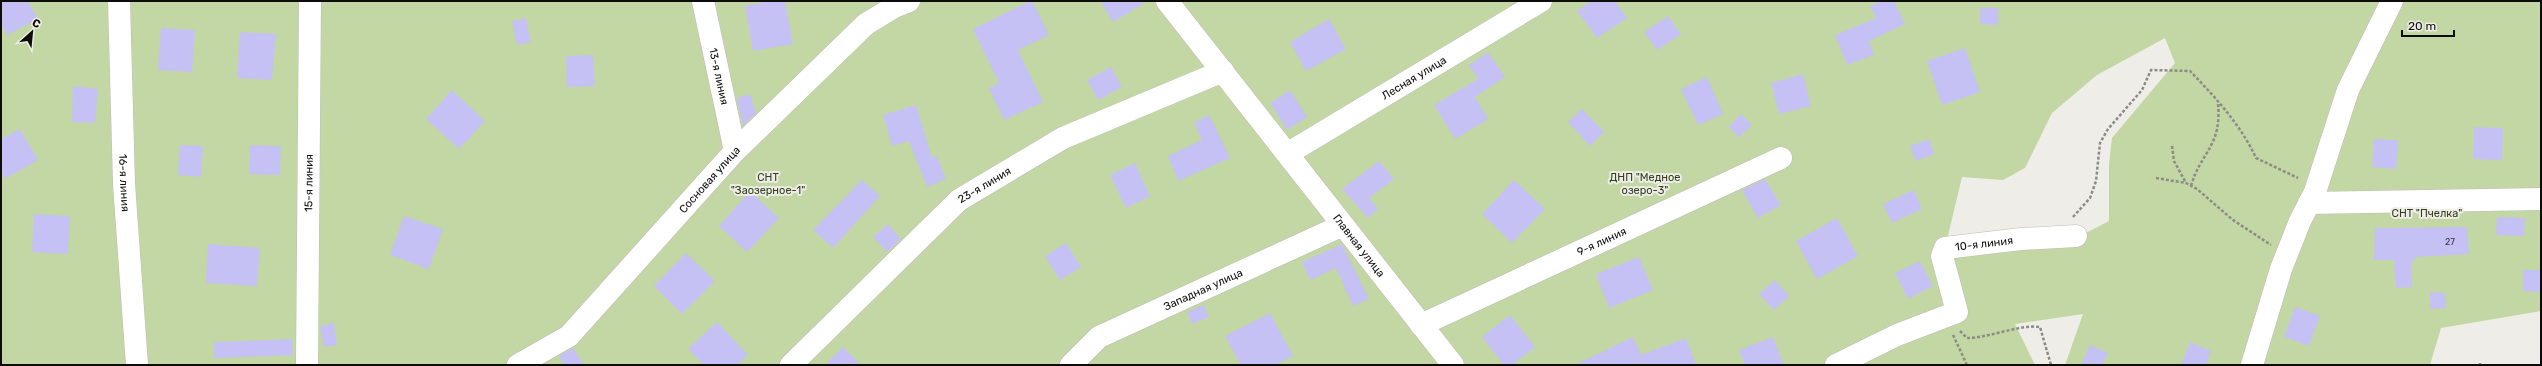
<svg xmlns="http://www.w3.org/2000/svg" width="2542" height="366" font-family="Rubik,sans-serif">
	<rect width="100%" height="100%" fill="#eeede7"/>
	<path fill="#c2d7a4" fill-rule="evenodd" d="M1 1H2541V311L2441 328 2430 365H2065L2083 314 2015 324 2035 365H1ZM2165 38 2175 63 2112 138 2109 164V221L2082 235 1945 248 1962 177 2003 180 2025 168 2052 113 2097 75Z"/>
	<path fill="#c6c1f4" d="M1 1H28L38 19 7 35 1 24Z
		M771 1H785L793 44 753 51 745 6Z
		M1030 1H1032L1049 35 1018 50 1043 102 1004 120 989 88 999 83 973 29Z
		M1100 1H1148L1113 22Z
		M1591 1H1615L1627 18 1597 38 1577 11Z
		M1881 1H1894L1905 24 1869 41 1874 55 1847 65 1835 35 1876 18 1870 6Z
		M1980 8H1998V25L1980 24Z
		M1668 16 1681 34 1657 50 1644 32Z
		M526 18 531 42 517 45 512 21Z
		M1329 19 1346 49 1306 71 1290 42Z
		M161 28 195 30 192 72 158 70Z
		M240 32 276 34 272 80 237 78Z
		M1965 48 1980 92 1942 105 1927 61Z
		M1488 52 1505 77 1475 97 1488 119 1455 139 1434 105 1478 79 1469 65Z
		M593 55 595 86 567 87 566 56Z
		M1111 67 1122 87 1098 100 1087 80Z
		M1803 74 1811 106 1779 114 1771 83Z
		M1707 77 1723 114 1698 125 1681 89Z
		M73 86 98 89 95 123 72 122Z
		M452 90 485 121 459 149 426 119Z
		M1290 90 1307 117 1287 130 1270 103Z
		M750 94 756 113 743 126 737 98Z
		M916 105 932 158 937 156 946 179 927 187 909 141 892 146 883 115Z
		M1582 109 1604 132 1590 146 1568 122Z
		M1741 114 1752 125 1739 137 1729 127Z
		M1209 115 1230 158 1178 181 1168 156 1202 140 1194 122Z
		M2474 127 2503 128 2502 160 2473 159Z
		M20 129 38 160 5 179 1 171V139Z
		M1929 139 1934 154 1916 161 1910 146Z
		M2374 139 2398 140 2396 169 2372 167Z
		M180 145 203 146 201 177 178 175Z
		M250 145 281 146 280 175 249 174Z
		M1379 161 1394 179 1369 198 1378 209 1368 218 1342 189Z
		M1135 163 1150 196 1126 208 1110 175Z
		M1765 179 1781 205 1758 218 1742 190Z
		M862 180 880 196 833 248 813 230Z
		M1514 180 1545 209 1512 243 1482 214Z
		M1914 190 1922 209 1892 223 1883 204Z
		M750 191 779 218 747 252 719 226Z
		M34 214 70 216 68 254 32 252Z
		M404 216 443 229 429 269 390 255Z
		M2497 217 2525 218 2524 236 2496 235Z
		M1837 218 1858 256 1817 279 1796 241Z
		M888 224 901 239 887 252 873 237Z
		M2467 227 2469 254 2415 257V261H2411L2412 287 2396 288 2394 260H2374L2375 228Z
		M1066 243 1081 267 1060 280 1045 256Z
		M208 244 260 248 257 286 206 283Z
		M1342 244 1369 299 1353 306 1336 268 1310 280 1302 262Z
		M686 253 715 281 682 314 654 286Z
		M1639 257 1653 290 1609 308 1596 274Z
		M1920 261 1933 286 1908 299 1895 273Z
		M2523 270H2541V292L2523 291Z
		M1775 280 1789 296 1774 310 1759 294Z
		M2430 292 2445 293 2446 308 2430 309Z
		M1204 305 1209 317 1192 324 1187 312Z
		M2295 307 2320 316 2309 346 2284 337Z
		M1270 313 1293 356 1275 365H1241L1225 336Z
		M1510 315 1535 347 1512 365H1504L1482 337Z
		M717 322 748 355 737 365H704L688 349Z
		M334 323 337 345 324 347 320 326Z
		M1633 337 1641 355 1686 338 1696 365H1575Z
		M1773 337 1784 365H1745L1739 350Z
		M292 339 293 355 214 358V342Z
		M2190 342 2211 351 2206 365H2181Z
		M2090 345 2108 353 2102 365H2081Z
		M843 347 861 365H825Z
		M573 348 584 365H564L559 356Z"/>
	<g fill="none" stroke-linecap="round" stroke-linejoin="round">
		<defs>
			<g id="minor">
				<path id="s1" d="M119 1 124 184 137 365"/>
				<path id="s2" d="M703 1 735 151"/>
				<path id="s3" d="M1167 1 1453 365"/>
				<path id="s4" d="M1287 154 1541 1"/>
				<path d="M2309 203 2541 199"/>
				<path id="s5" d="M1421 325 1781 158"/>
				<path id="s6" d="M307 365 310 1"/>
				<path id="s7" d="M518 365 569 336 735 151 866 24 894 7 909 1"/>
				<path id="s8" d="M791 365 959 200 1063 138 1223 71"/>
				<path id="s9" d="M1071 365 1099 337 1343 225"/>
				<path id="s10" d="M1836 365 1897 335 1957 312 1942 256 1945 248 2021 239 2076 236"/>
				<path d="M2252 365 2281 269 2300 221 2315 192 2348 90 2392 1"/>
			</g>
		</defs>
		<use href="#minor" stroke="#bebdb7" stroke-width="23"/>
		<path stroke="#8c8b87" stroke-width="2.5" stroke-dasharray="3 2" stroke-linecap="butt" d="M2172 146 2174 161 2186 183
			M2156 178 2186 183 2197 189 2233 220 2271 245
			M2191 186C2201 151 2222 147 2218 103
			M2073 217 2090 198 2096 181 2100 143 2108 129 2142 90 2151 70 2190 71C2215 97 2241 125 2256 158L2298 178
			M1960 331 1967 338C1989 338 2020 324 2040 327L2051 365
			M1953 335 1967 365
			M2480 363V365"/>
		<use href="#minor" stroke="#fff" stroke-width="22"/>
	</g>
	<g text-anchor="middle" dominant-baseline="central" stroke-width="4" stroke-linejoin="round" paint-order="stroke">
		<g font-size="9" fill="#3b3944">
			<text x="2450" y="242">27</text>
		</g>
		<g font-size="11" fill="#0d0c0a" stroke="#eeede7">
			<text stroke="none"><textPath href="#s2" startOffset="77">13-я линия</textPath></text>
			<text stroke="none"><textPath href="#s4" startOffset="148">Лесная улица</textPath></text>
			<text stroke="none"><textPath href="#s7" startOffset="269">Сосновая улица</textPath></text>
			<text stroke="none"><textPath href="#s1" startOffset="182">16-я линия</textPath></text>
			<text stroke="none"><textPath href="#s6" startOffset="182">15-я линия</textPath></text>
			<text stroke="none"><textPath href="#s8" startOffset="265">23-я линия</textPath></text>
			<text stroke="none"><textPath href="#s5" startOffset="199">9-я линия</textPath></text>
			<text stroke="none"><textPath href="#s10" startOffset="238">10-я линия</textPath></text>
			<text stroke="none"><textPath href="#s3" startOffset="311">Главная улица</textPath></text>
			<text stroke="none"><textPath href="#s9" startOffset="154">Западная улица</textPath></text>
		</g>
		<g font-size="11" fill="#2f3d18" stroke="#eeede7">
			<text x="768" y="177">СНТ<tspan x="768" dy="13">"Заозерное-1"</tspan></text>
			<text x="1645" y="177">ДНП "Медное<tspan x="1645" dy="13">озеро-3"</tspan></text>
			<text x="2427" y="213">СНТ "Пчелка"</text>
		</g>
	</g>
	<rect width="2542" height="366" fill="none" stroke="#0d0c0a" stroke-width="4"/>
	<g transform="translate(32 32) rotate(27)" stroke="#eeede7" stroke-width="3" paint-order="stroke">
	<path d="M0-3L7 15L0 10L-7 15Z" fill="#0d0c0a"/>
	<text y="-6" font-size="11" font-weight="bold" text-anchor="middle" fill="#0d0c0a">С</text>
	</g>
	<path d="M2402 30v6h52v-6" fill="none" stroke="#0d0c0a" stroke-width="2"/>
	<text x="2408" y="30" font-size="12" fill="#0d0c0a" stroke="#eeede7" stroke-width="3" paint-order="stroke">20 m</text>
</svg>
